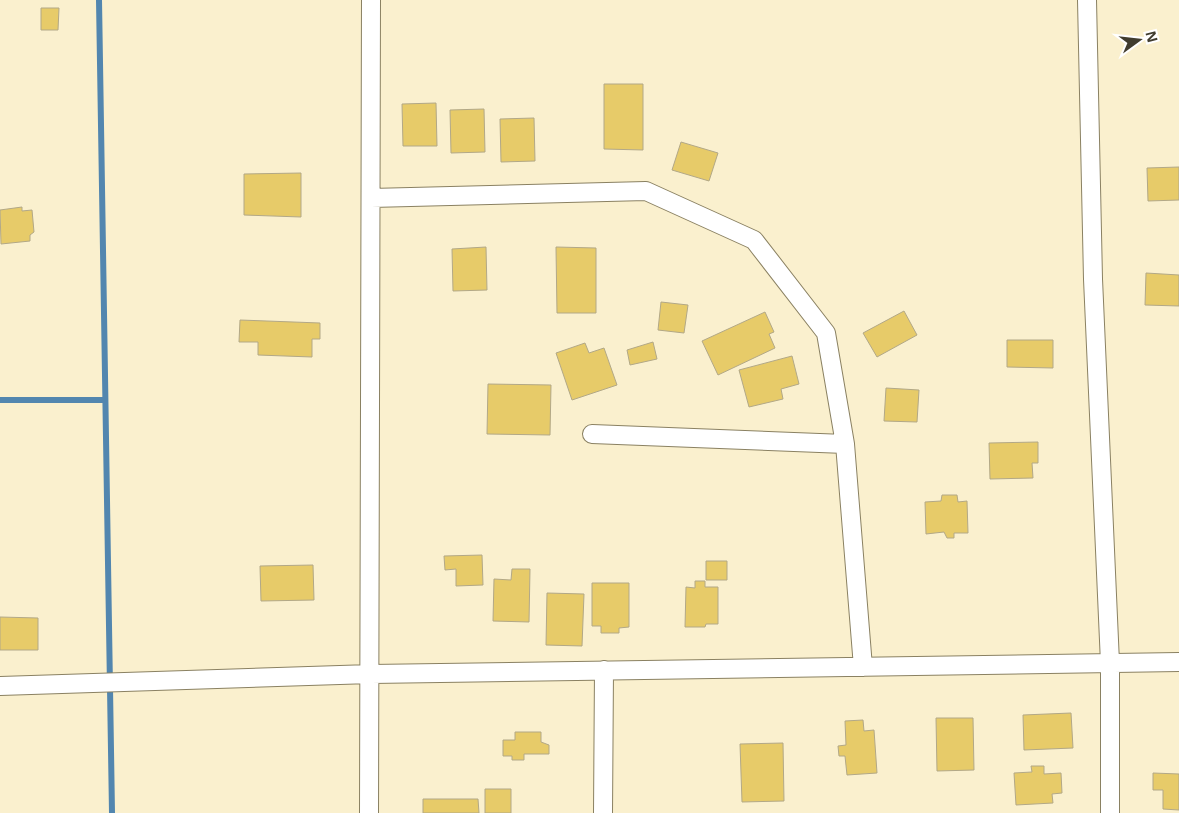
<svg xmlns="http://www.w3.org/2000/svg" width="1179" height="813" font-family="'Noto Sans',sans-serif">
	<rect width="100%" height="100%" fill="#faf0ce"/>
	<g fill="none" stroke-linecap="round" stroke-linejoin="round">
		<path stroke="#5286af" stroke-width="6" d="M99 0 112 813
			M0 400H105"/>
	</g>
	<path fill="#e7cb69" stroke="#b2a887" d="M41 8H59L58 30H41Z
		M604 84H643V150L604 149Z
		M436 103 437 146H403L402 104Z
		M484 109 485 152 451 153 450 110Z
		M534 118 535 161 501 162 500 119Z
		M681 142 718 153 709 181 672 170Z
		M1179 167V200L1148 201 1147 168Z
		M301 173V217L244 215V174Z
		M22 207V211L32 210 34 232 30 235V241L1 244 0 210Z
		M486 247 487 290 453 291 452 249Z
		M556 247 596 248V313H557Z
		M1146 273 1179 275V306L1145 305Z
		M661 302 688 305 684 333 658 330Z
		M904 311 917 335 877 357 863 333Z
		M765 312 774 332 769 334 775 348 718 375 702 341Z
		M240 320 320 323V339H312V357L258 355V342H239Z
		M1007 340H1053V368L1007 367Z
		M653 342 657 359 630 365 627 350Z
		M585 343 589 353 604 348 617 385 572 400 556 353Z
		M792 356 799 384 781 389 783 399 749 407 739 370Z
		M488 384 551 385 550 435 487 434Z
		M886 388 919 390 917 422 884 421Z
		M1038 442V463H1032L1033 478 990 479 989 443Z
		M942 495H957L958 502 967 501 968 533H954V538H947L944 532 926 534 925 502 941 501Z
		M482 555 483 585 456 586V569L445 570 444 556Z
		M706 561H727V580H706Z
		M313 565 314 600 261 601 260 566Z
		M512 569H530L529 622 493 621 494 579 511 580Z
		M695 581H705V587H718V624H706L705 627H685L686 587 695 588Z
		M592 583H629V627L619 628V633H601V626H592Z
		M547 593 584 594 582 646 546 645Z
		M0 617 38 618V650H0Z
		M1071 713 1073 748 1024 750 1023 715Z
		M936 718H973L974 770 937 771Z
		M863 720 864 731 874 730 877 773 847 775 845 756H839L838 746 846 745 845 721Z
		M515 732H541V742L549 745V754H524V760H512V756H503V740H515Z
		M783 743 784 801 742 802 740 744Z
		M1031 766H1044V774L1061 773 1062 793 1052 794 1053 803 1016 805 1014 773 1032 772Z
		M1153 773 1179 774V810L1163 809V790H1153Z
		M485 789H511V813H485Z
		M423 799H478L479 813H423Z"/>
	<g fill="none" stroke-linecap="round" stroke-linejoin="round">
		<defs>
			<path id="street" d="M1087 0 1093 279 1110 663V813
				M371 198 646 191 754 240 826 333 845 444 863 667
				M592 434 845 444
				M0 686 371 674 1179 662
				M369 813 371 0
				M603 813 604 670"/>
		</defs>
		<use href="#street" stroke="#8a8162" stroke-width="20"/>
		<use href="#street" stroke="#fff" stroke-width="18"/>
	</g>
	<g transform="translate(1139 40) rotate(75)" stroke="#ffffff" stroke-width="4" paint-order="stroke">
	<path d="M0-4L9 19L0 12L-9 19Z" fill="#403c2e"/>
	<text y="-8" font-size="14" font-weight="bold" text-anchor="middle" fill="#403c2e">N</text>
	</g>
</svg>
